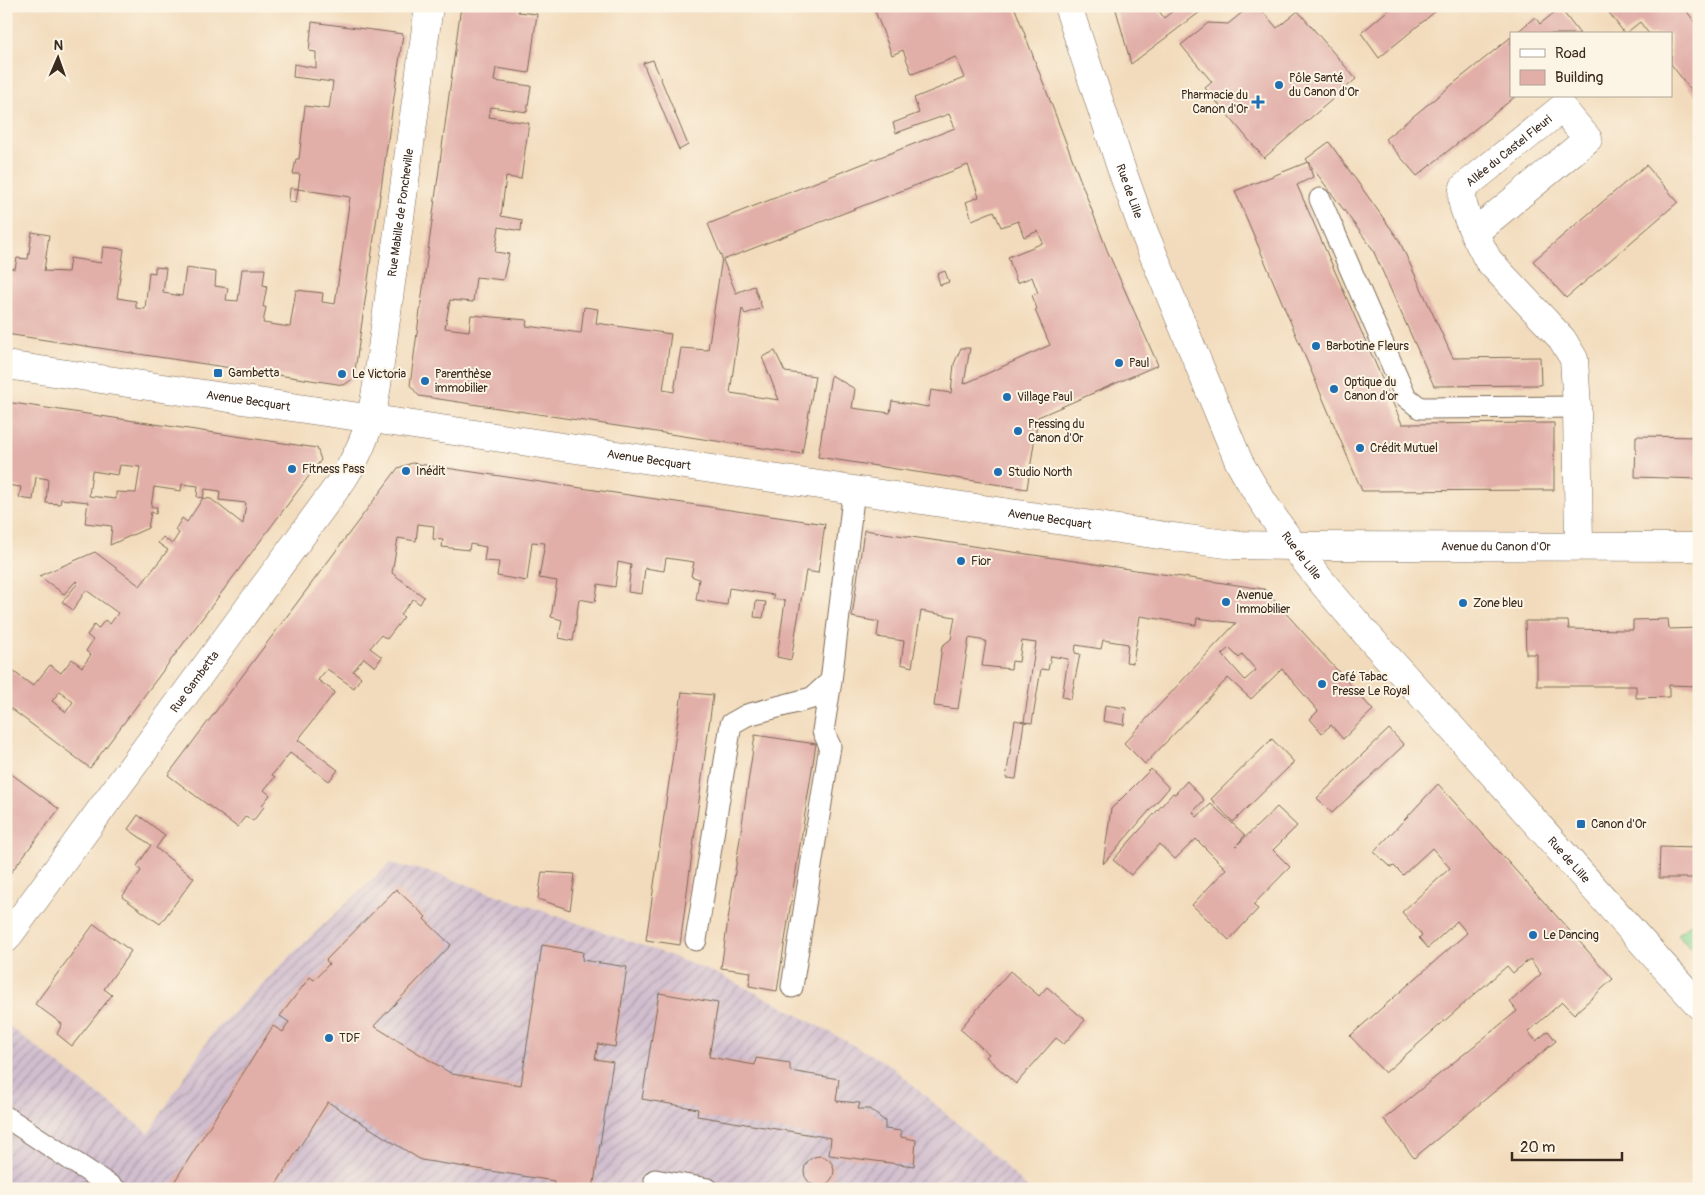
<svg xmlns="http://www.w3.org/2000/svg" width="1705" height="1195" font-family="Pangolin,sans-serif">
	<defs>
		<pattern id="industrial-furrows" width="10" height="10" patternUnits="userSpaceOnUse" patternTransform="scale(1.25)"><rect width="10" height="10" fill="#d0bdce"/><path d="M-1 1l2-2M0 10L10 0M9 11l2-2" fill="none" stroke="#aa9aa7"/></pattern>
		<pattern id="park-dots" width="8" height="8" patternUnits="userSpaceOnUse" patternTransform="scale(1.25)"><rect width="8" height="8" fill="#8bd694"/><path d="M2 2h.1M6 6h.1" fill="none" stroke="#79b87f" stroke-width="1.8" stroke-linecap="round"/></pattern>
	</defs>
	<rect width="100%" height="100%" fill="#fcf5e5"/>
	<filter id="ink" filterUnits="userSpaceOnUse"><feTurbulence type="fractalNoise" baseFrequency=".02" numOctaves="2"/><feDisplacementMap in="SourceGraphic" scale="10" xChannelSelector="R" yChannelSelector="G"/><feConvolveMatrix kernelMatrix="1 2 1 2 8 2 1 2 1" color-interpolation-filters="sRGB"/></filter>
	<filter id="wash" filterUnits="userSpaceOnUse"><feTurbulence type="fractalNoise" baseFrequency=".0096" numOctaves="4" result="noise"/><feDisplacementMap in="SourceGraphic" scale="20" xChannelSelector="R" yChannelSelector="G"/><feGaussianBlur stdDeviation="1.12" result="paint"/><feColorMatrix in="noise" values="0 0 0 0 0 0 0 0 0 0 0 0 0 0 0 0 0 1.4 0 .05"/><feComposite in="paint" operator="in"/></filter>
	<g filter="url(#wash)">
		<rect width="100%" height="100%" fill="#f2dbbc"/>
		<path fill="url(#industrial-furrows)" d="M390 863 434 873 666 954 720 975 776 1003 890 1065 995 1156 1028 1189H6V1024L149 1133 213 1032 306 941Z"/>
		<path fill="url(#park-dots)" stroke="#638059" d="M1699 918V955L1677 934Z"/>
		<g id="blocks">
			<path fill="#e1aea8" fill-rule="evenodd" d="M461 6H519L518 12 537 14 529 73 496 68 494 81 531 86 527 112 491 107 489 117 529 123 521 179 506 177 501 216 522 220 521 231 499 227 495 252 509 254 503 280 476 277 473 302 450 300 445 328 469 331 471 315 527 320 526 326 581 333 584 307 598 309 596 323 671 334 663 390 674 392 681 348 708 350 722 258 708 224 955 128 949 114 896 133 893 123 919 113 914 98 964 78 956 57 912 74 903 50 892 55 873 6H1014L1107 250 1158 365 1038 417 1027 489 818 457 831 375 855 389 852 408 890 413 892 401 928 407 931 390 951 393 954 364 961 348H970L964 384 1050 345 1035 310 1037 309 1032 295 1038 293 1032 277 1017 283 1008 257 1043 243 1038 231 1024 237 1018 221 1001 227 994 211 972 220 966 202 979 197 968 165 723 260 736 293 754 286 762 308 745 314 742 308 730 393 779 400 762 357 775 351 785 372 815 376 802 454 419 396 410 385Z
				M1115 6H1160L1157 8 1164 18 1179 6H1208L1131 64Z
				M1250 6H1258L1277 28 1298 11 1356 79 1264 158 1205 88 1212 82 1181 45 1208 23 1228 24Z
				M1393 6H1442L1379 58 1361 33Z
				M1604 6H1683L1699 28V101L1671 64V34H1649L1640 22 1625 34Z
				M1560 8 1580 34H1515L1535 17 1540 24Z
				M312 22 403 34 354 378 344 385 6 334V267L15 269 17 258 28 259 32 232 49 235 44 271 68 272 70 258 101 263 103 247 124 249 117 298 136 301V308L145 309 149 272 155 273V267L166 268 163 293 182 296 186 268 216 272 215 286 228 288 226 300 238 301 242 269H265L263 285 267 286 263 307H266L263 323 290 327 296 290 323 293 322 302 335 304 350 197 298 189 296 203 289 201 290 188 298 189 300 174H293L296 159H299L305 106 329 109 333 82 293 77 294 64 316 68V52L309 51Z
				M1511 37V96H1516L1417 176 1385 139Z
				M653 60 688 145 679 150 643 63Z
				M1329 142 1399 240 1453 358 1540 357 1541 385 1434 386 1372 248 1306 159Z
				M1308 162 1313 177 1297 185 1402 424 1554 423V490L1362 491 1235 191Z
				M1646 165 1678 202 1566 298 1533 261Z
				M945 271 949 282 940 285 937 274Z
				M6 402 317 448 321 460 90 768 6 705V666L33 686 50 665 61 673 72 659 82 667 91 655 86 651 93 640 87 635 94 625 98 629 105 620 110 624 118 613 86 590 73 610 62 602 78 583 76 581 64 594 39 576 95 552 140 586 168 550 158 543 163 537 172 544 179 533 175 530 182 518 187 522 203 498 211 499 243 524 246 503 219 500 220 491 205 489 203 498 197 497 198 486 182 484 181 491 154 487 151 507H157L156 514 151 512 148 528 110 545 112 526 85 523 88 502 61 499 60 504 46 503 48 479 36 477 33 500 19 498 21 487 6 485ZM120 465 140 467 136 493 116 492V499L89 496 92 471 118 475ZM60 691 73 702 66 712 52 701Z
				M1636 436 1699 437V479L1635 477Z
				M412 463 825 524 818 573 806 571 791 660 777 657 785 601 773 599 774 595 729 588 727 605 696 600 699 579 691 576 694 562 666 558 664 571 645 568 642 594 628 592 631 565 618 562 615 587 598 584 595 602 579 599 573 641 559 638 562 620 551 617 557 581 539 578 545 543 532 542 527 581 497 576 499 562 484 561 486 547 470 544 469 550 442 547 443 540 433 539 434 526 418 524 416 541 398 538 392 573 424 597 420 604 413 599 400 615 404 617 387 639 381 635 370 648 382 657 375 667 364 658 353 671 361 677 354 688 327 669 318 680 335 692 298 740 338 770 329 781 290 753 272 775 275 777 264 790 270 795 262 805 264 807 253 821 246 816 237 827 168 775 398 468Z
				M864 530 1264 589 1373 710 1343 739 1331 725 1322 733 1310 719 1318 711 1282 669 1251 699 1228 678 1145 764 1124 743 1236 623 1197 618 1196 625 1140 616 1133 663 1126 662 1128 644 1103 640 1101 649 1076 645 1075 653 1080 654 1071 699 1062 697 1068 659 1051 656 1048 670 1041 669 1032 723 1024 722 1016 779 1006 778 1015 720 1024 722 1036 643 1022 641 1019 662 1012 661 1011 669 982 666 986 641 969 638 958 709 934 706 942 646 951 639 955 617 921 611 912 667 901 664 904 641 877 637 879 622 852 617ZM1229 648 1239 658 1242 654 1256 670 1245 680 1222 654Z
				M756 601 766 602 763 618 754 617Z
				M1668 619 1669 629 1699 628V686L1669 685V697L1636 698V686H1537V654H1526L1525 621H1568L1569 629 1625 630H1633V620Z
				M682 692 713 695 680 945 646 940Z
				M1105 705 1126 708 1124 725 1103 721Z
				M1389 729 1404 745 1332 813 1317 798Z
				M755 735 816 744 777 991 749 986 751 972 721 968Z
				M1272 739 1294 762 1233 822 1211 799Z
				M1151 769 1169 788 1103 864 1111 809Z
				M6 770 59 809 6 879Z
				M1187 781 1204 800 1193 812 1197 817 1211 804 1245 835 1236 846 1277 807 1297 826 1273 850 1290 867 1253 905 1258 909 1229 940 1192 905 1226 869 1196 839 1175 859 1159 844 1131 875 1113 860 1173 793 1175 794Z
				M1438 784 1613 979 1574 1014 1562 1002 1528 1032 1536 1041 1548 1031 1556 1041 1414 1158 1384 1119 1517 1011 1510 1002 1541 974 1530 959 1513 973 1507 966 1385 1073 1350 1036 1467 933 1457 921 1428 948 1419 938 1422 935 1402 912 1450 868 1432 848 1403 875 1394 866 1391 867 1374 852Z
				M138 815 165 835 156 848 194 878 160 924 122 897 141 871 137 866 151 845 128 829Z
				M1660 847 1696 848V878H1659Z
				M542 872 575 874 570 910 538 899Z
				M396 889 426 917 424 919 451 945 374 1026 452 1074 521 1085 542 945 583 952 582 960 627 967 615 1047 598 1044 595 1059 613 1062 593 1189H553L554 1181 421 1160 328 1102 273 1189H174L171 1187 273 1026 283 1032 289 1022 280 1016 310 977 314 980 329 964 326 960Z
				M94 924 131 951 104 989 112 995 72 1046 57 1034 62 1024 35 1004Z
				M1010 971 1039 996 1047 987 1085 1020 1064 1044 1056 1038 1016 1084 986 1057 989 1054 960 1029Z
				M659 993 718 1003 709 1057 755 1065 756 1058 790 1063V1071L839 1079 836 1101 860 1103 858 1109H869L885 1121V1129L901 1131V1137L916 1140 914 1166 829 1155 831 1138 697 1116 698 1109 642 1099Z
				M804 1171a15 15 0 1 1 30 0a15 15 0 1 1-30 0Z"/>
		</g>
	</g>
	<g filter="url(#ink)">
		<use href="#blocks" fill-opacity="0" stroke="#7b6855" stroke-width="1"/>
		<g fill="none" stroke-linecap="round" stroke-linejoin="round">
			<defs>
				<path id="service" d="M1320 199 1406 397 1420 408 1577 407
					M696 940 731 724 747 715 812 698 831 681 854 490
					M792 987 830 746 823 731 831 681
					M6 1117 115 1189
					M655 1180 708 1189"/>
				<g id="minor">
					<path id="s1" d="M1474 233C1468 218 1458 201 1464 187L1562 108 1588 139 1474 233 1488 260 1562 339 1574 359 1577 407 1579 546"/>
					<path id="s2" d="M1294 546 1699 547"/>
					<path id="s3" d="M6 939 343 479C364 446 371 423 377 385L429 6"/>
				</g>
				<g id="tertiary">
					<path id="s4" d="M1068 6 1120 165 1144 232 1239 462C1293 560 1375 643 1450 726 1533 819 1615 913 1699 1005"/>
					<path id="s5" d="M6 365 1166 536 1234 545 1294 546"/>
				</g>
			</defs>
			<use href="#service" stroke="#7b6855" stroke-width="23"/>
			<use href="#minor" stroke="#7b6855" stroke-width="29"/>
			<use href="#tertiary" stroke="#7b6855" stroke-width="29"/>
			<use href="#service" stroke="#fff" stroke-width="21"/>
			<use href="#minor" stroke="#fff" stroke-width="28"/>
			<use href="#tertiary" stroke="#fff" stroke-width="28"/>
		</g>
	</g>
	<g fill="#1f6fb2" stroke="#fcf5e5" stroke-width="2">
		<circle cx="1279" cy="85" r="5"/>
		<path d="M1255.5 94.5h5v5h5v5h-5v5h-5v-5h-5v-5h5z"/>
		<circle cx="1316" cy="346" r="5"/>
		<circle cx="1119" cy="363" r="5"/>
		<rect x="213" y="368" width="10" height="10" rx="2.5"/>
		<circle cx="342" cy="374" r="5"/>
		<circle cx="425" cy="381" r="5"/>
		<circle cx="1334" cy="389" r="5"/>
		<circle cx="1007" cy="397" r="5"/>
		<circle cx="1018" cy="431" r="5"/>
		<circle cx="1360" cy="448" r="5"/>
		<circle cx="292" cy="469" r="5"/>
		<circle cx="406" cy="471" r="5"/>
		<circle cx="998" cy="472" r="5"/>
		<circle cx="961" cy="561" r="5"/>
		<circle cx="1226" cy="602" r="5"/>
		<circle cx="1463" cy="603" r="5"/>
		<circle cx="1322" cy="684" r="5"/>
		<rect x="1576" y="819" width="10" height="10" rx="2.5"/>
		<circle cx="1533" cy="935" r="5"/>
		<circle cx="329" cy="1038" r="5"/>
	</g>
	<g text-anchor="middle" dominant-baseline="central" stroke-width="4" stroke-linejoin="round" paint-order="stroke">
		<g font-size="12" fill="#3b2a1e" stroke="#fcf5e5" text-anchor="start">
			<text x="1289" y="78">Pôle Santé<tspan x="1289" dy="14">du Canon d'Or</tspan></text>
			<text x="1248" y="95" text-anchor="end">Pharmacie du<tspan x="1248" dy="14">Canon d'Or</tspan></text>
			<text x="1326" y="346">Barbotine Fleurs</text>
			<text x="1129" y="363">Paul</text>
			<text x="228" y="373">Gambetta</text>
			<text x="352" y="374">Le Victoria</text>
			<text x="435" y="374">Parenthèse<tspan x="435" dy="14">immobilier</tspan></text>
			<text x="1344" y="382">Optique du<tspan x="1344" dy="14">Canon d'or</tspan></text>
			<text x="1017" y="397">Village Paul</text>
			<text x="1028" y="424">Pressing du<tspan x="1028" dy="14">Canon d'Or</tspan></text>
			<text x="1370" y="448">Crédit Mutuel</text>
			<text x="302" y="469">Fitness Pass</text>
			<text x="416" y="471">Inédit</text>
			<text x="1008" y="472">Studio North</text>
			<text x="971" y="561">Fior</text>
			<text x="1236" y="595">Avenue<tspan x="1236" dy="14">Immobilier</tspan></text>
			<text x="1473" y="603">Zone bleu</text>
			<text x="1332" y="677">Café Tabac<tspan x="1332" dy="14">Presse Le Royal</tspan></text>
			<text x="1591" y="824">Canon d'Or</text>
			<text x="1543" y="935">Le Dancing</text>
			<text x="339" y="1038">TDF</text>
		</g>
		<g font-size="12" fill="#3b2a1e" stroke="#fcf5e5">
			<text stroke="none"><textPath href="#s1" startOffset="106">Allée du Castel Fleuri</textPath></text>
			<text stroke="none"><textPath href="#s4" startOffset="195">Rue de Lille</textPath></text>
			<text stroke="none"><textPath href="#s3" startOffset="845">Rue Mabille de Poncheville</textPath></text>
			<text stroke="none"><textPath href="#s5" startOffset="245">Avenue Becquart</textPath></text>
			<text stroke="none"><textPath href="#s5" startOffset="650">Avenue Becquart</textPath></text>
			<text stroke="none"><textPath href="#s5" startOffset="1055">Avenue Becquart</textPath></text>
			<text stroke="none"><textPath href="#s2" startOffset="202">Avenue du Canon d'Or</textPath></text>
			<text stroke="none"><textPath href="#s4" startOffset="600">Rue de Lille</textPath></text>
			<text stroke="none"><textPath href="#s3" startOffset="319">Rue Gambetta</textPath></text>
			<text stroke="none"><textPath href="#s4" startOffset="1005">Rue de Lille</textPath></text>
		</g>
	</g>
	<rect width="1705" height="1195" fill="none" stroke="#fcf5e5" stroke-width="25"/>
	<rect x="1510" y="32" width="162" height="65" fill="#fcf5e5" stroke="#afa495"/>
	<rect x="1520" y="49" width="25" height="8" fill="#ffffff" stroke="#afa495"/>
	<text x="1555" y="58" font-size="15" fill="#3b2a1e">Road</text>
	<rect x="1520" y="70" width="25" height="15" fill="#e1aea8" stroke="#afa495"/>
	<text x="1555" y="82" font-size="15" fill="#3b2a1e">Building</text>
	<g transform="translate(58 58) rotate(2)" stroke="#fcf5e5" stroke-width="4" paint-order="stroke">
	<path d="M0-4L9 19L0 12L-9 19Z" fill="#3b2a1e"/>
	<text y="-8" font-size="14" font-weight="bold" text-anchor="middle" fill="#3b2a1e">N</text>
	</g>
	<path d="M1512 1152v8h110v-8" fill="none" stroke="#3b2a1e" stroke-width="2.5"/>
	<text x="1520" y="1152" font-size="15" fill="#3b2a1e" stroke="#fcf5e5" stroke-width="4" paint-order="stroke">20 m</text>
</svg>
